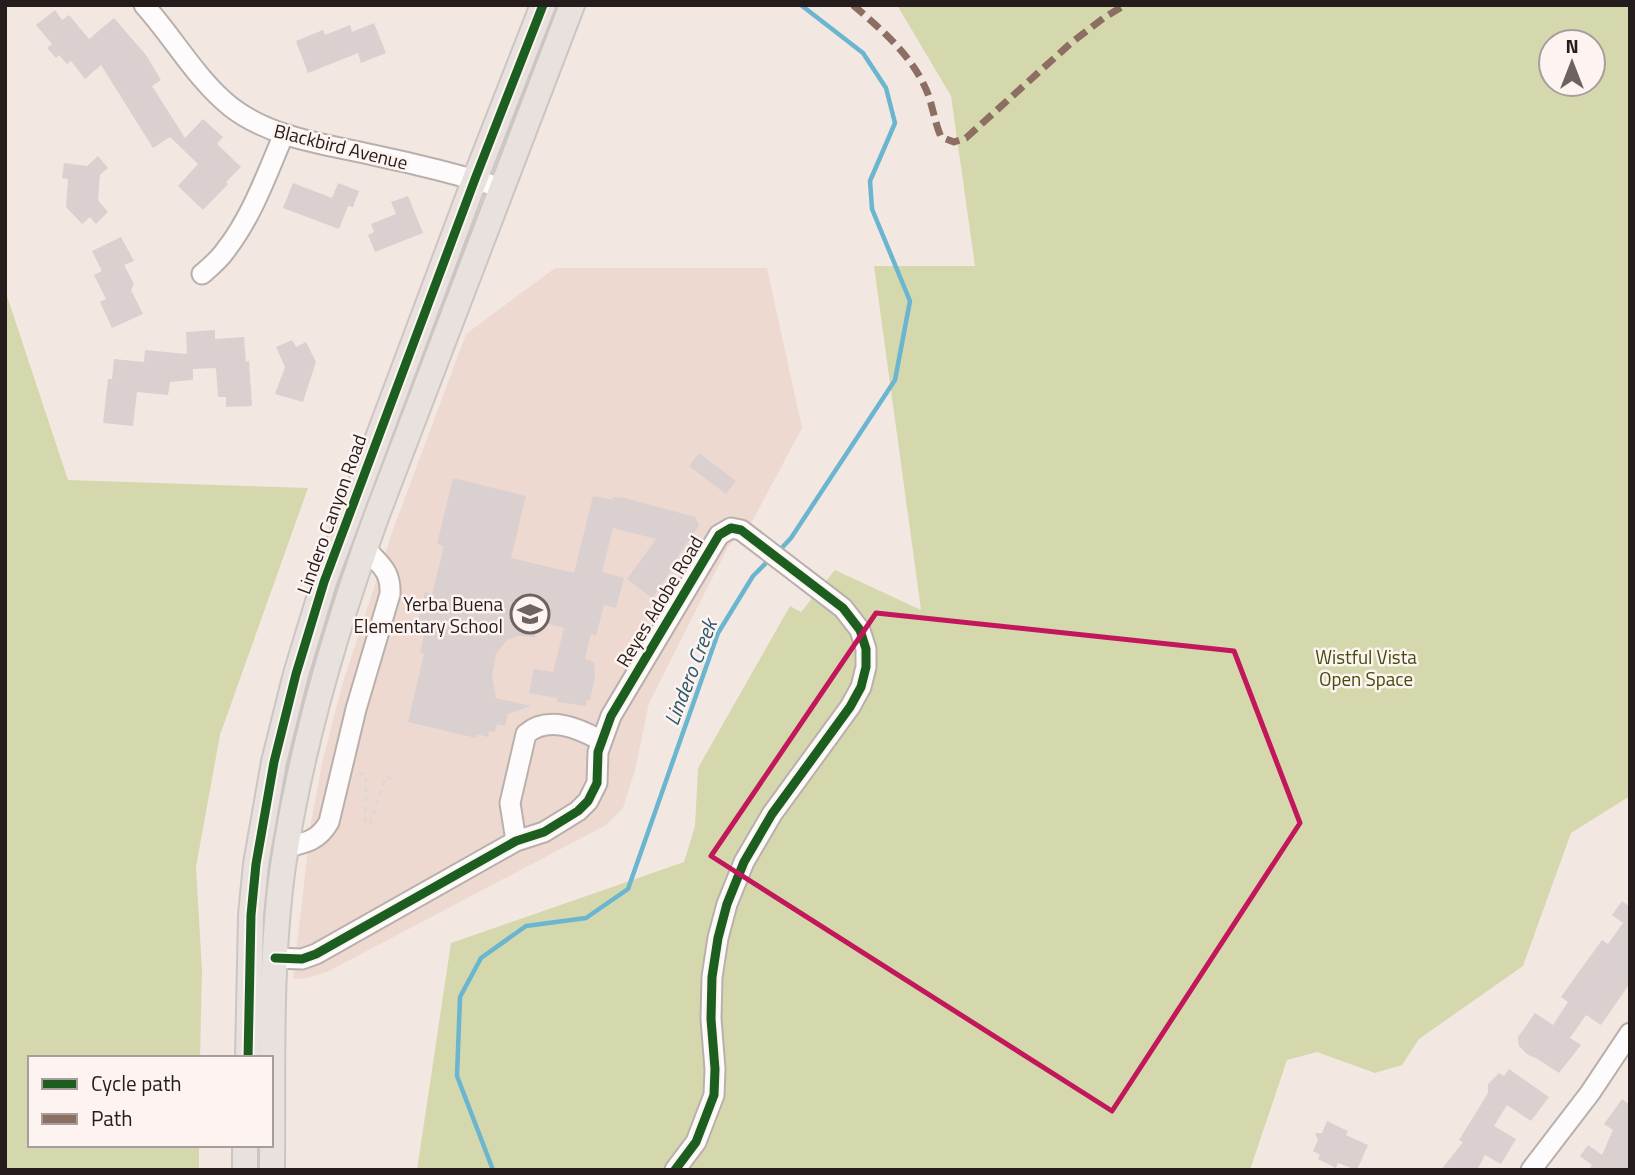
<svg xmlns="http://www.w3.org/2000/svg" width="1635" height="1175" font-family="'Titillium Web',sans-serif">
	<rect width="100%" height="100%" fill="#f3e7e2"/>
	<path fill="#eed9d1" d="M555 268H767L802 428 753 520 728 547 649 703 635 770 623 808 606 825 327 972 307 978 293 979 311 823 323 759 343 682 393 530 466 334Z"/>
	<path fill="#d5d8ad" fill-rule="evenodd" d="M897 5H1630V796L1571 833 1523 966 1419 1039 1402 1065 1375 1073 1317 1052 1287 1060 1250 1170H417L451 943 684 862 695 826 698 768 790 606 801 612 835 570 921 610 874 266H975L951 96ZM1551 42H1593V84H1551Z
		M5 290 68 480 308 488 220 735 196 867 202 970 200 1058H30V1145H199V1170H5Z"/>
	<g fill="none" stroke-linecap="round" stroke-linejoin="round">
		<path stroke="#6ab5cf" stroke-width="4.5" d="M778 552 791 538 895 380 910 301 872 209 870 181 895 123 886 88 863 53 801 5
			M493 1170 457 1076 460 997 481 958 526 926 586 918 628 889 718 633 753 576 771 558"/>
	</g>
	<path fill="#d9d0cf" d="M55 10 62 20 69 15 89 39 114 18 146 55 161 80 152 86 185 138 203 119 223 137 217 144 241 167 226 182 228 184 203 210 178 186 198 164 170 137 153 148 101 65 85 79 71 61 67 64 59 55 56 58 47 48 52 44 36 25Z
		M374 23 386 53 361 63 358 53 308 73 296 41 323 30 325 35 350 25 352 32Z
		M98 156 108 168 100 175 98 200 108 212 96 224 90 217 82 224 66 207 68 179 62 178 64 163 87 166Z
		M293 183 332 198 338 183 359 191 353 207 348 206 339 229 283 208Z
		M408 196 423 233 375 252 368 235 374 232 371 224 396 214 391 202Z
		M121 237 134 261 124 265 134 284 131 290 143 314 112 328 100 302 106 299 94 275 102 271 92 251Z
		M215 330V339L244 337 246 362 249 361 252 406 226 407V397H218L216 368 193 369V380L170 382 168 395 137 392 133 426 103 423 108 379H112L114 359 144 362 145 350 187 354 186 332Z
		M292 340 296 347 306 342 316 362 303 402 275 394 285 367 276 347Z
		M699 453 736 481 726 494 689 466Z
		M453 478 526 496 511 558 574 573 593 496 613 500V497L625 498 695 517 699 525 675 561 677 562 652 598 627 579 656 539 613 528 602 572 624 578 616 608 604 605 596 636 591 634 585 659 594 662 595 677 590 700H587L586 706 557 702V698L529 693 534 669 553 672 564 628 524 617 536 637 518 636 507 640 496 654 492 676 496 698 531 706 508 714 505 726 497 724 495 732 489 731 488 737 477 734 476 738 408 722 424 654 420 653 424 636 415 634 425 592 432 594 444 546 437 544Z
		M1622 901 1630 907V983L1601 1025 1586 1015 1570 1038 1581 1045 1559 1073 1536 1058 1528 1055 1519 1046 1518 1037 1535 1013 1553 1025 1568 1002 1561 997 1573 980 1602 940 1608 944 1623 923 1612 915Z
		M1509 1069 1549 1097 1531 1121 1507 1105 1494 1126 1516 1139 1501 1164 1485 1155 1477 1170H1441L1463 1142 1459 1140 1488 1093V1084L1499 1073 1504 1076Z
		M1622 1099 1630 1105V1170H1589L1592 1165 1580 1156 1588 1145 1602 1155 1613 1130 1604 1124Z
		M1327 1121 1348 1131 1346 1135 1368 1145 1357 1170 1338 1163 1336 1168 1318 1159 1320 1155 1313 1151 1318 1140 1315 1133H1322Z"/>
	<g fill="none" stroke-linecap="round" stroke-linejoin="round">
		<defs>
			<path id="minor" d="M144 5C174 38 196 79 231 107 271 138 325 144 373 155 416 164 460 175 503 188
				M202 274C210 267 219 260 225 251 252 217 267 173 284 134
				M516 841 510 803 526 734C548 715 578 728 600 740
				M287 847C306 843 319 840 329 822L356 709 390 594C391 570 380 565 365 548
				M275 958 302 959 316 954 516 841 544 832 578 811 588 801 597 783 598 752 611 716 719 535 731 528 741 530 843 608 860 630 866 649V667L861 687 850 707 772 814 744 862 727 904 718 938 712 977 711 1019 715 1069 714 1095 696 1142 675 1170
				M1531 1170 1590 1093 1630 1033"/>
			<path id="major" d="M248 1058 251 915 256 864 274 762 296 674 324 582 475 179 543 5
				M245 1170V1145
				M272 1170C273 1069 269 966 283 866 301 744 336 627 378 512L572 5"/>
		</defs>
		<use href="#minor" stroke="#b9b0ac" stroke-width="23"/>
		<use href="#major" stroke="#cbc5c3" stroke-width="28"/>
		<path stroke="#dbd8d7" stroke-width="2.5" stroke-dasharray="5 5" stroke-linecap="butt" d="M359 773 366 774 365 822 370 823 386 777 393 779"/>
		<use href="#minor" stroke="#fdfbfb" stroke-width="19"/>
		<use href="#major" stroke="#e8e1dd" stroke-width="24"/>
		<path stroke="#8d6e63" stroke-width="7" stroke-dasharray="14 7" stroke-linecap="butt" d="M853 5C883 31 913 56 928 94 933 108 935 123 941 137L954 142 966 138 1071 43 1105 17 1125 5"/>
		<defs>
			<path id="cycleway" d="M275 958 302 959 316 954 516 841 544 832 578 811 588 801 597 783 598 752 611 716 719 535 731 528 741 530 843 608 860 630 866 649V667L861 687 850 707 772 814 744 862 727 904 718 938 712 977 711 1019 715 1069 714 1095 696 1142 675 1170
				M248 1058 251 915 256 864 274 762 296 674 324 582 475 179 543 5"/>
		</defs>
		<use href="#cycleway" stroke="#fdf4f1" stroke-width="13"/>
		<use href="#cycleway" stroke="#1b5e20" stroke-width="9"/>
	</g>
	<path fill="none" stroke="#c2185b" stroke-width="5" stroke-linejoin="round" d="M876 613 1234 651 1300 823 1112 1111 711 856Z"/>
	<defs>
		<symbol id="school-ring" viewBox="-11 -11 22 22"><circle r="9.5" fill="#fdf4f1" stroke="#6d6461" stroke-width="1.5"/><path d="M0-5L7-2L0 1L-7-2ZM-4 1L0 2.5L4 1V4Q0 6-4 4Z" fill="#6d6461"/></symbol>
	</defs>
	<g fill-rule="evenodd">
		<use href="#school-ring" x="508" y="592" width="44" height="44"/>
	</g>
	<g text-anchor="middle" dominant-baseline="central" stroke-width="5" stroke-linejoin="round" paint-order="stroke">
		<g font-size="19" fill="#251d1b" stroke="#fdf4f1">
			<text transform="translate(341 146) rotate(14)">Blackbird Avenue</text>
			<text transform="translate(331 514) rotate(-70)">Lindero Canyon Road</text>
			<text transform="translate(659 601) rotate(-59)">Reyes Adobe Road</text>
		</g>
		<g font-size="19" fill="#251d1b" stroke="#fdf4f1" text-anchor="end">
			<text x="503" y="603">Yerba Buena<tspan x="503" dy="22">Elementary School</tspan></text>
		</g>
		<g font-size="19" fill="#434c0a" stroke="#fdf4f1">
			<text x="1366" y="656">Wistful Vista<tspan x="1366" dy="22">Open Space</tspan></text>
		</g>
		<g font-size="21" font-style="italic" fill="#2b5769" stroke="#fdf4f1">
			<text transform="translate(690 672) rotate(-69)">Lindero Creek</text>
		</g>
	</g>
	<rect width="1635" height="1175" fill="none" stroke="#251d1b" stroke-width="14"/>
	<rect x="28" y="1056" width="245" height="91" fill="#fdf4f1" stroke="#a79e9b" stroke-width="2"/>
	<rect x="42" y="1079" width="35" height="10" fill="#1b5e20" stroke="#a79e9b" stroke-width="2"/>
	<text x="91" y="1091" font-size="21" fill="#251d1b">Cycle path</text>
	<rect x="42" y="1114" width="35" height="10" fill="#8d6e63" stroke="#a79e9b" stroke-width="2"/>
	<text x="91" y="1126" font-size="21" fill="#251d1b">Path</text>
	<g transform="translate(1572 63)"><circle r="33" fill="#fdf4f1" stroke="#a79e9b" stroke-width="2"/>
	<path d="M0-5L12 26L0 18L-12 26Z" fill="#6d6461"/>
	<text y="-10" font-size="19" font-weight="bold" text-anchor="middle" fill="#251d1b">N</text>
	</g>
</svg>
